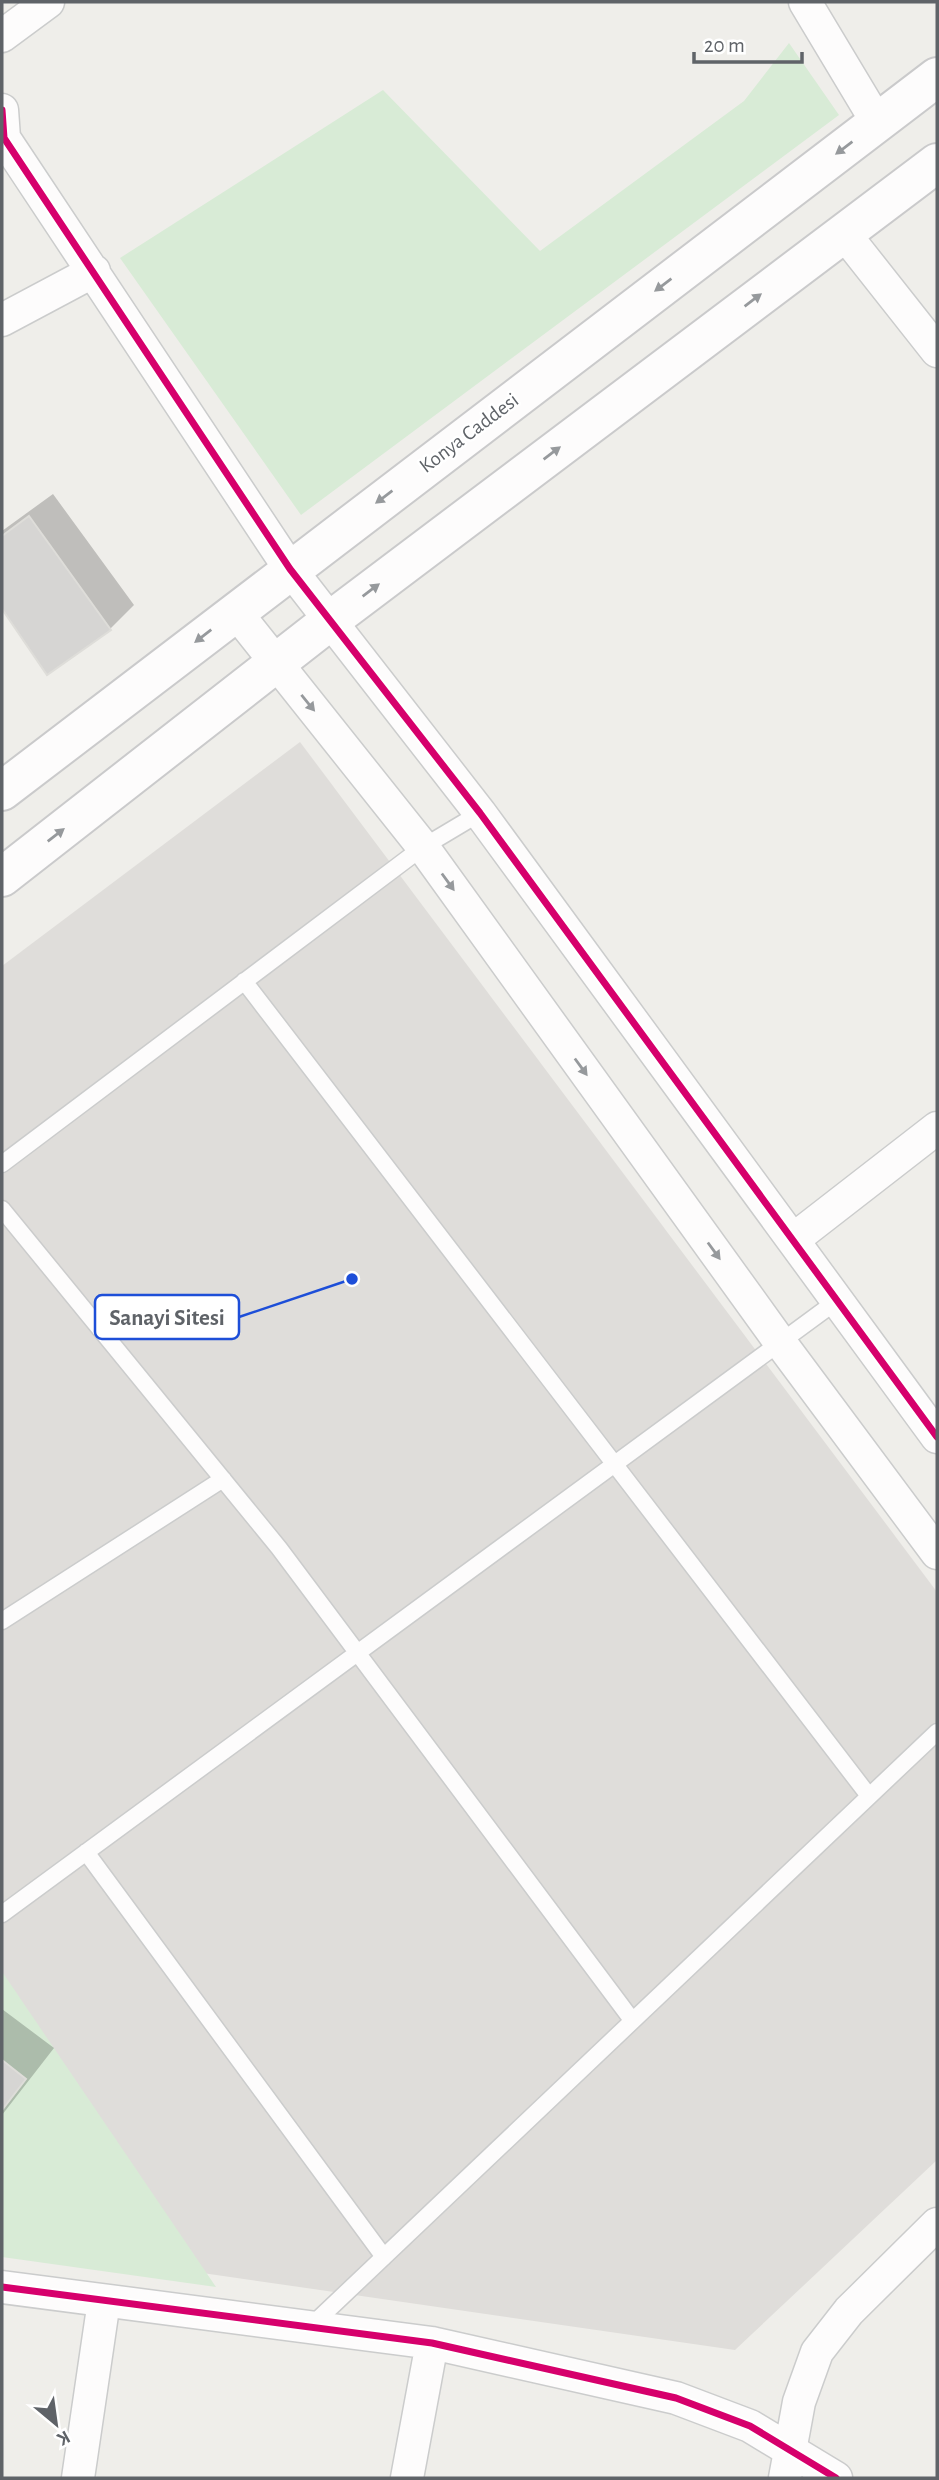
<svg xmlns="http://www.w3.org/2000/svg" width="939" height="2480" font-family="'Alegreya Sans',sans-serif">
	<rect width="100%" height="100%" fill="#efeeea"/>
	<path fill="#dfddda" d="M300 742 937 1592V2160L735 2350 2 2244V966Z"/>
	<path fill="#d8ebd6" d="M789 43 839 115 301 515 120 258 383 90 540 251 744 101Z
		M2 1973H3L216 2287 2 2257Z"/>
	<path fill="#0003" d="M53 494 134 605 110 629 48 673 2 606V531Z
		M2 2009 54 2048 2 2115Z"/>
	<path fill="#d6d5d3" stroke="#deddd9" stroke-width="2" d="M29 516 111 630 47 675 2 609V536Z
		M2 2060 26 2079 2 2110Z"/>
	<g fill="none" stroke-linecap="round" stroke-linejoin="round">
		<defs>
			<path id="lane" d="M244 981 869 1796
				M2 1164 423 847 480 813
				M2 1209 279 1548 632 2020
				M2 1621 223 1479
				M86 1852 384 2257
				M2 1914 838 1300
				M310 2327 937 1732"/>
			<path id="street" d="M805 2 877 122
				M2 36 48 2
				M2 110 4 138 290 569 480 813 937 1437
				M843 232 937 351
				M2 320 94 271
				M235 611 423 847 777 1338 937 1553
				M794 1239 937 1128
				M2 2287 432 2343 676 2398 750 2426 836 2478
				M78 2478 104 2301
				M407 2478 432 2343
				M785 2478 799 2402 817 2352 849 2311 937 2224"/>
			<path id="secondary" d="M2 791 937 77
				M2 877 331 620 937 163"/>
		</defs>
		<use href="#lane" stroke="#cbcccc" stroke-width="19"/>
		<use href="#street" stroke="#cbcccc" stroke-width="35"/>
		<use href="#secondary" stroke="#cacacb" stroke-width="42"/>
		<use href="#lane" stroke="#fdfcfc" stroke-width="16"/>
		<use href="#street" stroke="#fdfcfc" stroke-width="32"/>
		<use href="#secondary" stroke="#fdfcfc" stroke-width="38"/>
		<defs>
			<path id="cycleway" d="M2 110 4 138 290 569 480 813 937 1437
				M2 2287 432 2343 676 2398 750 2426 836 2478"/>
		</defs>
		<use href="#cycleway" stroke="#fff" stroke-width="11"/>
		<use href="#cycleway" stroke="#d6006c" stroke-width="7"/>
	</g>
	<defs><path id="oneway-solid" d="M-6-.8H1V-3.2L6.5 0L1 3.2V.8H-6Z" transform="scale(1.75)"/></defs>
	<g fill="#96999c">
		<use href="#oneway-solid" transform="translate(844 148) rotate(143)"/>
		<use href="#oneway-solid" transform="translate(663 285) rotate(143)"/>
		<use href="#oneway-solid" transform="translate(753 300) rotate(-37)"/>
		<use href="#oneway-solid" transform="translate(552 453) rotate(-37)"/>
		<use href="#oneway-solid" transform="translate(384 497) rotate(143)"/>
		<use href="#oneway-solid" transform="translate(371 590) rotate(-37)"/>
		<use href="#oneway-solid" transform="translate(203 636) rotate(142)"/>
		<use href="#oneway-solid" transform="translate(308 703) rotate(51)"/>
		<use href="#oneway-solid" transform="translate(56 835) rotate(-38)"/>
		<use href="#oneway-solid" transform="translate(448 882) rotate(54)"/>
		<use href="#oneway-solid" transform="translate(581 1067) rotate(54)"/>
		<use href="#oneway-solid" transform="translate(714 1251) rotate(54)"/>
	</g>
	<g text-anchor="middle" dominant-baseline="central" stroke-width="5" stroke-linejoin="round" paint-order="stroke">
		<g font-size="21" fill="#5f6368" stroke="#fff">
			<text transform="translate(469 433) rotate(-37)">Konya Caddesi</text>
		</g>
	</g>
	<path fill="none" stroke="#1d4ed8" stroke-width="2.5" d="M352 1279L239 1317"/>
	<circle fill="#1d4ed8" stroke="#fff" stroke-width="2.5" cx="352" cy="1279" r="7"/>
	<rect fill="#fff" stroke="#1d4ed8" stroke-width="2.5" x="95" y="1295" width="144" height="44" rx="7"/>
	<g font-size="23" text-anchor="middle" font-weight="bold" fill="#5f6368">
		<text x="167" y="1325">Sanayi Sitesi</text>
	</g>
	<rect width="939" height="2480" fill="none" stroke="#5f6368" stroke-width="7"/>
	<g transform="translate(56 2424) rotate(151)" stroke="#ffffff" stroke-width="5" paint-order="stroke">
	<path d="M0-5L12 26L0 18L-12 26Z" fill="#5f6368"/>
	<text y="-10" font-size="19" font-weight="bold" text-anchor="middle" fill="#5f6368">K</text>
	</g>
	<path d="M694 52v10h108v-10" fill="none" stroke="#5f6368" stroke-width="3.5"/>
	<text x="704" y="52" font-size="21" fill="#5f6368" stroke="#ffffff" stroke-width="5" paint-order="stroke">20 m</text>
</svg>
